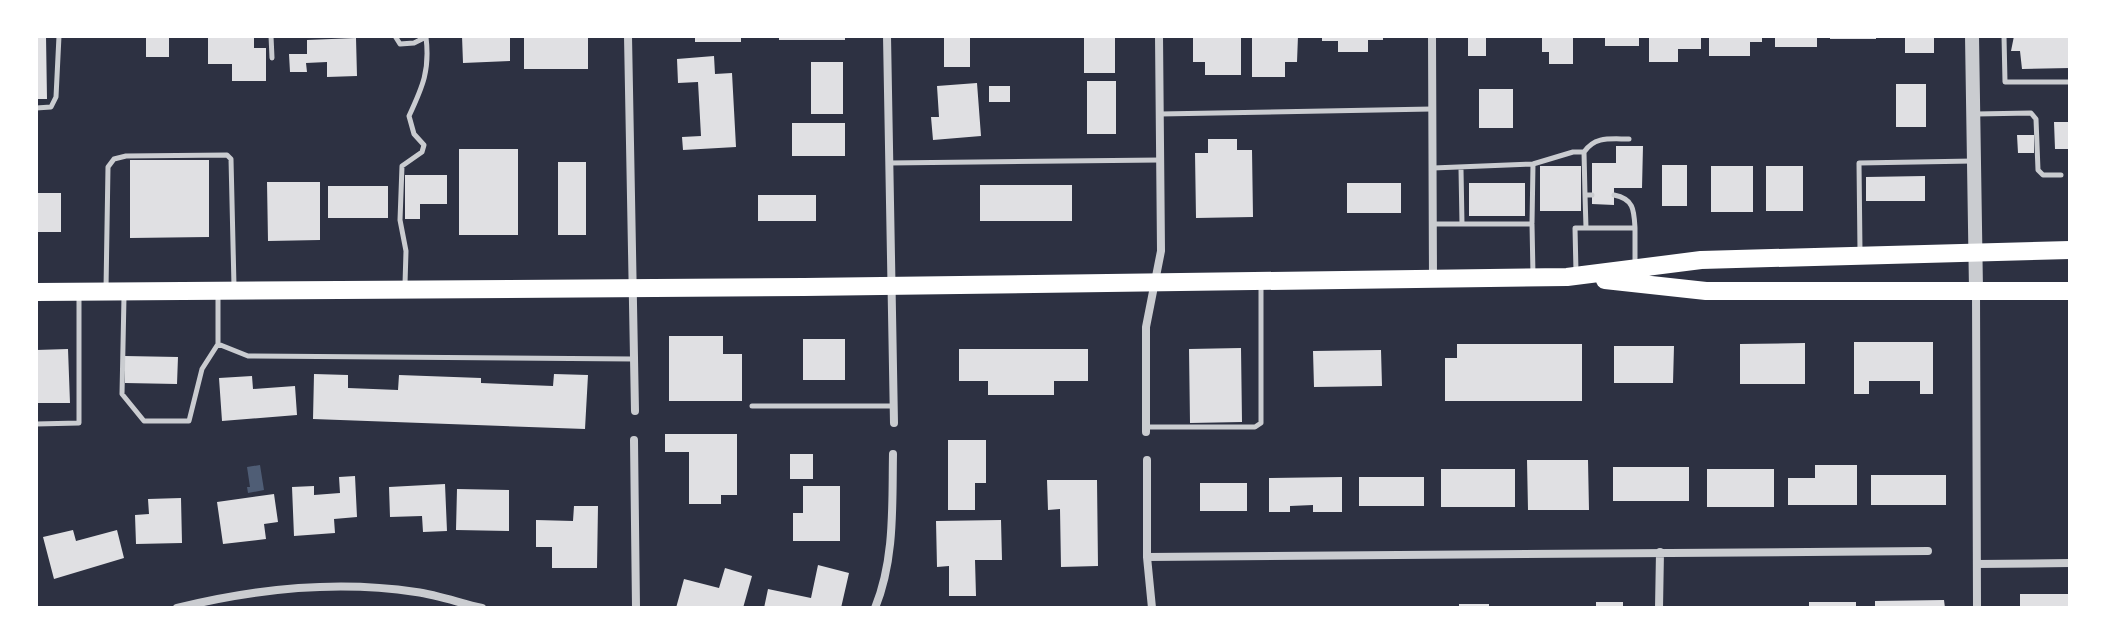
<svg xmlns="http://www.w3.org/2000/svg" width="2106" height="644" font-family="Cabin,sans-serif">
	<rect width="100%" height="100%" fill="#2d3142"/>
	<path fill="#4f5d75" d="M260 465 264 490 248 493 247 487H250L247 467Z"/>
	<path fill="#e0e0e3" d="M36 36H46L47 99H36Z
		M208 36H254V48H266V81H232V64H208Z
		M462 36H510V61L463 63Z
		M524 36H588V69H524Z
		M695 36H741V42H695Z
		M779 36H845V40H779Z
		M944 36H970V67H944Z
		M1084 36H1115V73H1084Z
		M1193 36H1241V75H1205V62H1193Z
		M1252 36H1298L1297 62H1285V77H1252Z
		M1322 36H1383V40H1368V52H1338V41H1322Z
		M1468 36H1486V56H1468Z
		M1542 36H1573V64H1549V52H1542Z
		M1605 36H1639V46H1605Z
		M1649 36H1701V49H1678V62H1649Z
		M1709 36H1762V42H1750V56H1709Z
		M1775 36H1817V47H1775Z
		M1830 36H1876V39H1830Z
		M1905 36H1934V53H1905Z
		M2014 36H2070V68L2022 69 2020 51H2011Z
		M146 38H169V57H146Z
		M356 38 357 76 327 77V62L306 63 307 72H290L289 54H307V40Z
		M714 56 715 74 732 73 736 147 683 150 682 137 701 136 698 82 678 83 677 59Z
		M811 62H843V114H811Z
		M1087 81H1116V134H1087Z
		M977 83 981 136 933 140 931 117H939L937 86Z
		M1896 84H1926V127H1896Z
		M989 86H1010V102H989Z
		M1479 89H1513V128H1479Z
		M2054 122H2070V149H2055Z
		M792 123H845V156H792Z
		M2017 135H2034V153H2018Z
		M1208 139H1237V150H1252L1253 217 1196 218 1195 153H1208Z
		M1616 146H1643L1642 188H1614V205L1592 204V163H1616Z
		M459 149H518V235H459Z
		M130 160H209V237L130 238Z
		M558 162H586V235H558Z
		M1662 165H1687V206H1662Z
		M1540 166H1581V211H1540Z
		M1711 166H1753V212H1711Z
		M1766 166H1803V211H1766Z
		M405 175H447V204H420V219H405Z
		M1925 176V201H1866V177Z
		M267 182H320V240L268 241Z
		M1347 183H1401V213H1347Z
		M1469 183H1525V216H1469Z
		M980 185H1072V221H980Z
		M328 186H388V218H328Z
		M36 193H61V232H36Z
		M758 195H816V221H758Z
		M669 336H723V354H742V401H669Z
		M803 339H845V380H803Z
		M1854 342H1933V394H1920V381H1869V394H1854Z
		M1805 343V384H1740V344Z
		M1457 344H1582V401H1445V358H1457Z
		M1614 346H1674L1673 383H1614Z
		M1241 348 1242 422 1190 423 1189 349Z
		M68 349 70 403H36V350Z
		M959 349H1088V381H1054V395H988V381H959Z
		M1381 350 1382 386 1314 387 1313 351Z
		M125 356 178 357 177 384 125 383Z
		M314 374 348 375V388L398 390 399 375 481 378V383L553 386 554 374 588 375 585 429 313 419Z
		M252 376 253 389 295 386 297 415 222 421 219 378Z
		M665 434H737V495H721V504H689V452H665Z
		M948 440H986V483H975V510H948Z
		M790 454H813V479H790Z
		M1527 460H1588L1589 510H1528Z
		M1815 465H1857V505H1788V478H1815Z
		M1613 467H1689V501H1613Z
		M1441 469H1515V507H1441Z
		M1707 469H1774V507H1707Z
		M1871 475H1946V505H1871Z
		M355 476 357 517 334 519 335 533 294 536 292 487 314 486V495L340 493 339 477Z
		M1342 477V512H1313V505L1290 506V512H1269V478Z
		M1359 477H1424V506H1359Z
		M1047 480H1097L1098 566 1061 567 1060 509 1048 510Z
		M1200 483H1247V511H1200Z
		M445 484 447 531 423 532 422 516 390 517 389 487Z
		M803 486H840V541H793V513H803Z
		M457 489 509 490V531L456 530Z
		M274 494 278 522 264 524 266 539 223 544 217 502Z
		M181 498 182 543 136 544 135 515 149 514 148 499Z
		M574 506H598L597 568H552V547H536V520L573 521Z
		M1001 520 1002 560H975L976 596H949V566L937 567 936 521Z
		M73 530 76 541 117 530 124 558 54 579 43 537Z
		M818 565 849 573 841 608H764L768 589 811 598Z
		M725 568 752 576 743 608H676L684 579 719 588Z
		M2020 594H2070V608H2020Z
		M1944 600 1945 608H1875V601Z
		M1596 602H1623V608H1596Z
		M1809 602H1856V608H1809Z
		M1459 604H1489V608H1459Z"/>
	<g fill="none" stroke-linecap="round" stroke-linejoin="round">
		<path stroke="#caccd0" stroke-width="5" d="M271 36 272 58
			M395 36 400 44 414 43 426 37
			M2004 36 2005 82H2070
			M36 108 51 107 56 97 59 36
			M1160 114 1432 109
			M1976 114 2031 113 2036 119 2038 170 2043 175H2061
			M1584 152C1595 136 1610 139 1629 139
			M889 163 1160 160
			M1433 168 1533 164 1573 152H1584L1585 195H1592
			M1461 169 1462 224
			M1585 195 1586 228
			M1532 223 1533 164
			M1434 224H1532L1533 275
			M1860 251 1859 163 1973 161
			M1635 263V228
			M1576 272 1575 228H1635C1634 210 1634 199 1614 195
			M405 284 406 251 400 220 402 166 422 152 424 145 414 134 409 116C423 86 430 70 426 37
			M106 289 108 167 114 159 126 156 227 155 231 159 234 286
			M218 294V344L248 356 633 359
			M124 297 122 394 144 421H189L202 369 218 344
			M752 406H893
			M36 424 79 423V297
			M1146 427H1255L1261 423V285"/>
		<path stroke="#caccd0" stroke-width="8" d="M628 36 635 411
			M887 36 894 423
			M1432 36 1433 279
			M1976 291 1977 608
			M1146 432V327L1161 251 1159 36
			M634 440 636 608
			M1147 460V557L1152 608
			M1147 557 1928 551
			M1977 564 2070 563
			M177 608C254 589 337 580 416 592 438 595 460 603 482 608
			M875 608C895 559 892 505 893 454
			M1659 608 1660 552"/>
		<path stroke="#caccd0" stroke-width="14" d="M1972 36 1976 290"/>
		<path stroke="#fff" stroke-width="18" d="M1605 280 1706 291H2070
			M36 292 804 287 1567 277 1701 260 2070 250"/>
	</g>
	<rect width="2106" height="644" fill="none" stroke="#ffffff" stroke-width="76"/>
</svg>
